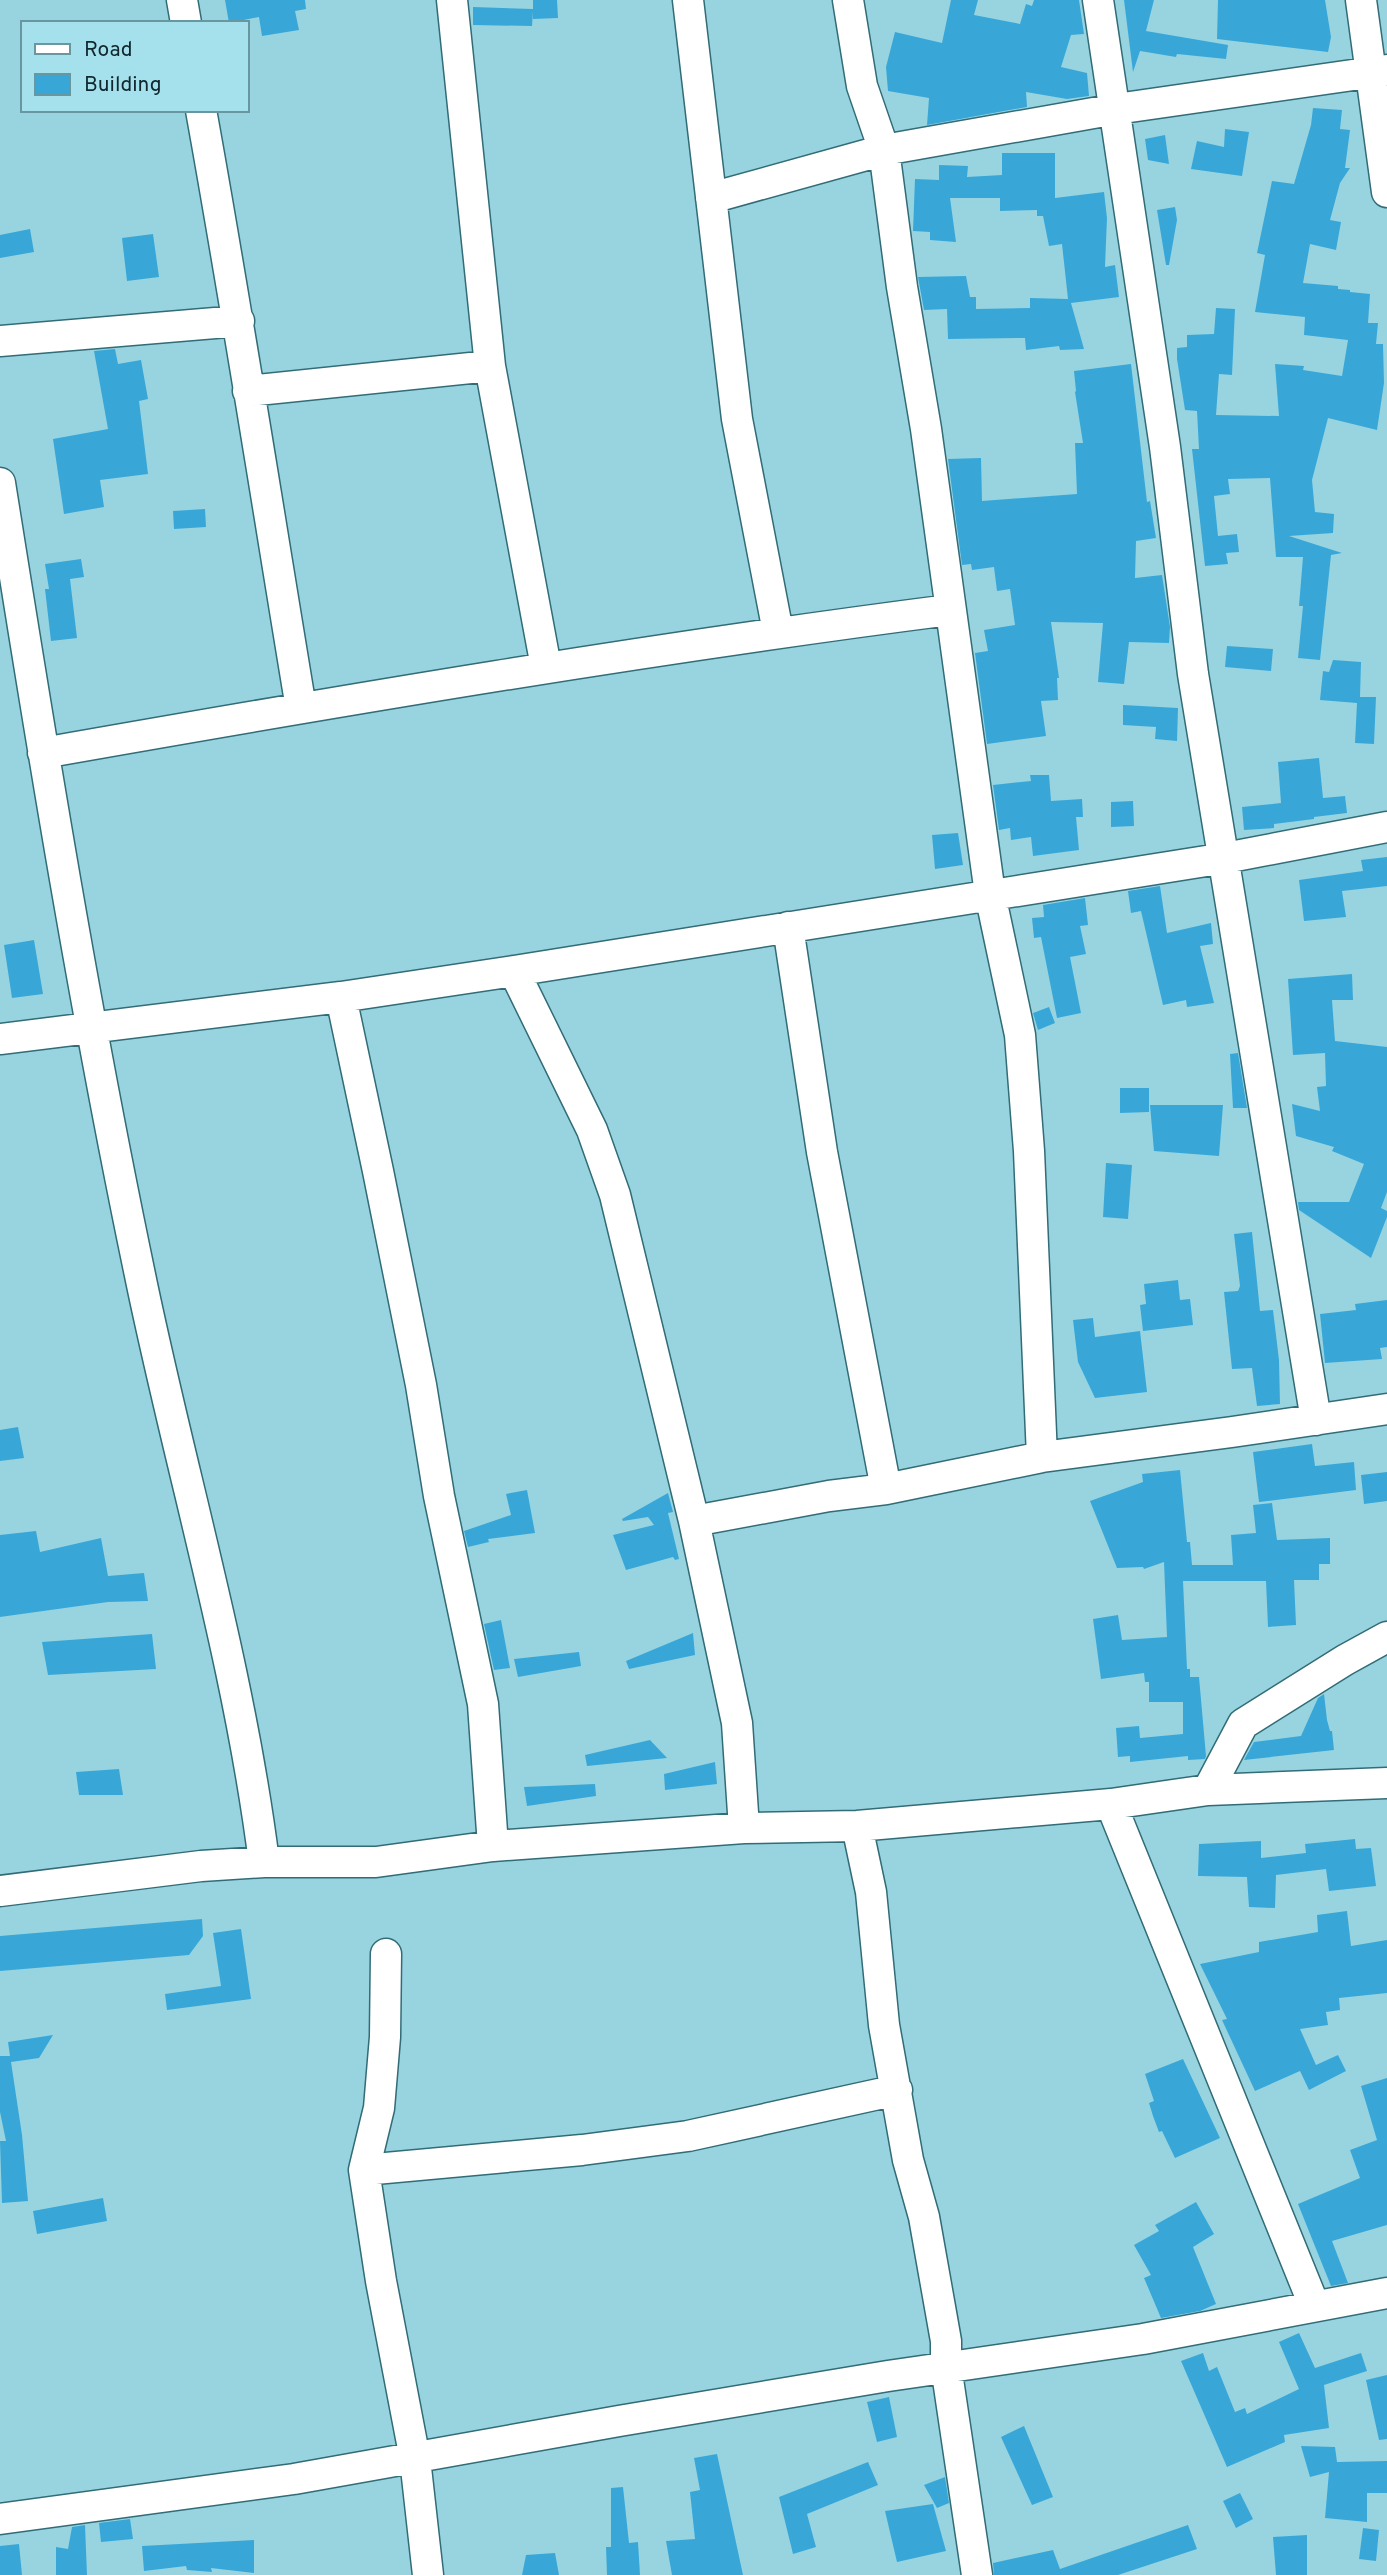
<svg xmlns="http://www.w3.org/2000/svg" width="1387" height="2575" font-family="Overpass,sans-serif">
	<rect width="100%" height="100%" fill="#98d4e0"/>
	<path fill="#38a7d8" d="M225 0H305L306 9 295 11 299 30 262 36 259 17 229 23Z
		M533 0H557L558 18 533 19V11L532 26 473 25V7L533 9Z
		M951 0H978L974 15 1020 24 1026 4 1032 6 1034 0H1079L1084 34 1071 35 1061 67 1087 73 1089 96 1067 99 1026 92 1027 107 927 125 929 98 888 91 886 67 895 32 942 43Z
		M1124 0H1154L1146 31 1228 45 1226 59 1177 54 1176 57 1140 51 1133 72Z
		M1218 0H1325L1331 37 1328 52 1217 39Z
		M1313 108 1342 110 1340 129 1350 130 1345 168H1350L1340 183 1330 220 1341 222 1336 250 1310 244 1303 283 1338 286V289L1350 290V292L1370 294 1368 323H1378L1376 344H1383L1384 383 1377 430 1328 418 1312 480 1315 512 1334 514 1333 533 1289 536 1342 553 1331 555 1320 660 1298 658 1303 606H1299L1303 557H1276L1270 478 1228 479 1230 494 1214 496 1218 536 1237 534 1239 552 1226 553 1228 564 1205 566 1192 449H1199L1197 411 1185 410 1177 359V348L1187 347V335L1214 334 1216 308 1235 309 1232 375 1219 374 1216 415 1279 416 1275 364 1304 366 1303 370 1342 376 1348 340 1304 335 1305 317 1255 312 1265 255 1257 253 1272 181 1294 184 1311 125Z
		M1225 129 1249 132 1242 176 1191 169 1197 141 1224 147Z
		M1165 135 1169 164 1148 160 1145 139Z
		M1002 153H1055V198L1104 192 1107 218 1105 267 1115 265 1119 297 1071 303 1084 349 1060 350 1059 346 1026 350 1025 338 948 339 947 309 924 310 918 277 966 276 970 297H976V309L1030 308V298L1068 299 1062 244 1049 246 1043 216H1037V210L1000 211V198H950L956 242 930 240V232L913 231 915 179 939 180V165L968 166 967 177 1002 175Z
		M1175 207 1177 220 1169 265H1166L1157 210Z
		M30 229 34 252 0 258V235Z
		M153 234 159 277 127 281 122 238Z
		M115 349 118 364 141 360 148 399 139 401 148 474 100 480 104 507 64 514 53 439 108 429 94 351Z
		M1131 364 1147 502 1150 501 1156 538 1136 541 1135 578 1162 575 1170 627 1169 643 1129 642 1124 684 1098 682 1103 623 1051 622 1059 678H1057L1058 700 1041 701 1046 736 987 744 975 653 988 651 984 630 1015 625 1010 589 997 591 994 567 972 570 971 564 962 565 948 459 981 458 982 501 1077 494 1075 443H1083L1075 392 1076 391 1074 371Z
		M205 509 206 527 174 529 173 511Z
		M81 559 84 577 70 579 77 638 51 641 45 589H49L45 564Z
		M1227 646 1273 649 1271 671 1225 667Z
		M1333 660 1361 662 1360 697H1376L1374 744 1355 743 1357 703 1320 700 1323 671 1329 672Z
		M1123 705 1178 708 1177 741 1155 739 1156 727 1123 725Z
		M1319 758 1323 798 1345 796 1347 813 1314 817V819L1274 824V828L1244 830 1242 807 1281 803 1278 762Z
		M1030 775H1049L1051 801 1082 799 1083 817H1076L1079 850 1033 856 1031 837 1011 840 1010 828 999 830 993 785 1031 781Z
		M1133 801 1134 826 1111 827V802Z
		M958 833 963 865 935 869 932 835Z
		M1387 857V886L1342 891 1346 917 1304 921 1299 880 1363 871 1361 860Z
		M1160 886 1167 933 1211 923 1213 944 1200 946 1214 1003 1187 1007 1186 1000 1163 1005 1141 911 1131 913 1128 891Z
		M1085 898 1088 925 1080 926 1086 954 1070 957 1081 1013 1057 1018 1041 937 1034 938 1032 918 1044 917 1043 905Z
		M34 940 43 994 12 998 4 945Z
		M1352 974 1353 1000H1332L1335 1041 1387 1047V1192L1381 1208 1387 1211V1217L1371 1258 1299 1210 1298 1202H1349L1364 1164 1332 1151 1334 1147 1296 1136 1292 1104 1320 1111 1317 1087 1326 1086 1325 1053 1293 1055 1288 979Z
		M1049 1007 1055 1023 1038 1030 1033 1013Z
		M1238 1053 1247 1108H1233L1230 1054Z
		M1120 1088H1149V1112L1120 1113Z
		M1150 1105H1223L1219 1156 1154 1151Z
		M1106 1163 1132 1165 1128 1219 1103 1217Z
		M1252 1232 1260 1311 1273 1310 1279 1360 1280 1404 1257 1406 1252 1368 1232 1369 1224 1292 1238 1291 1240 1286 1234 1234Z
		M1178 1280 1180 1300 1190 1299 1193 1325 1143 1331 1140 1305 1146 1304 1144 1284Z
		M1387 1300V1347L1380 1348 1382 1359 1325 1363 1320 1314 1356 1310 1355 1304Z
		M1093 1318 1095 1337 1140 1331 1147 1392 1095 1398 1078 1362 1073 1320Z
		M18 1427 24 1458 0 1461V1430Z
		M1312 1444 1315 1466 1354 1462 1356 1490 1259 1502 1253 1452Z
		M1180 1470 1187 1542H1190L1192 1565H1233L1231 1535 1256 1533 1253 1505 1272 1503 1277 1540 1330 1538V1564H1319V1580H1294L1296 1625 1268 1627 1266 1581H1183L1187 1669H1190V1677H1199L1206 1756 1205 1759 1188 1760V1756L1130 1762V1756L1118 1757 1116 1728 1139 1726 1140 1738 1183 1734V1702H1149V1682H1145L1144 1673 1101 1679 1093 1619 1118 1615 1122 1640 1167 1637 1164 1562 1144 1569 1143 1567 1117 1568 1090 1501 1143 1482 1142 1474Z
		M1387 1472V1501L1364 1504 1361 1475Z
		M527 1490 535 1533 488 1539 489 1542 468 1547 464 1531 511 1515 506 1494Z
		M668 1493 673 1512 668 1513 679 1559 675 1560 673 1557 626 1570 613 1535 654 1525 648 1517 623 1521 622 1519Z
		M36 1531 40 1552 101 1538 108 1576 144 1573 148 1601 108 1602 0 1617V1535Z
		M501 1620 510 1668 494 1670 484 1624Z
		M693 1633 695 1655 629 1669 626 1661Z
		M152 1634 156 1669 48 1675 42 1642Z
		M579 1652 581 1666 518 1677 514 1659Z
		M1324 1694 1327 1720 1330 1731H1332L1334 1750 1244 1760 1254 1742 1301 1736 1318 1698Z
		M650 1740 667 1758 587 1766 585 1755Z
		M715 1762 717 1784 665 1790 664 1774Z
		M119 1769 123 1795H79L76 1772Z
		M595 1784 596 1796 527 1806 524 1787Z
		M1355 1839 1356 1849 1371 1848 1376 1886 1329 1891 1326 1869 1276 1875 1275 1908 1249 1907 1247 1877 1198 1876 1199 1844 1261 1841V1858L1306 1853 1305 1844Z
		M1347 1911 1351 1946 1387 1940V1993L1339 1998 1340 2010 1326 2012 1328 2025 1300 2029 1316 2065 1338 2055 1346 2071 1309 2090 1300 2071 1255 2091 1222 2020 1227 2019 1200 1964 1259 1952V1942L1318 1932 1317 1915Z
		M202 1919 203 1936 189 1955 0 1971V1936Z
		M241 1929 251 1999 167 2010 165 1994 221 1986 213 1933Z
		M53 2035 39 2058 11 2062 22 2135 28 2201 2 2203 0 2141H6L0 2112V2056H10L8 2042Z
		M1183 2059 1220 2138 1175 2158 1162 2131 1159 2132 1153 2116 1149 2103 1154 2101 1145 2074Z
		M1387 2078V2225L1332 2241 1348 2283 1331 2286 1298 2204 1360 2178 1350 2150 1377 2140 1361 2086Z
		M103 2198 107 2221 37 2234 33 2211Z
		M1196 2202 1214 2234 1193 2247 1216 2304 1200 2311 1161 2318 1144 2278 1151 2275 1134 2245 1159 2231 1155 2225Z
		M1299 2333 1315 2368 1361 2353 1367 2371 1324 2385 1329 2428 1284 2435 1285 2442 1227 2467 1181 2361 1203 2353 1209 2371 1217 2367 1235 2412 1245 2408 1247 2414 1299 2389 1279 2342Z
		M1387 2375V2439L1379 2440 1366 2380Z
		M889 2397 897 2437 877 2442 867 2402Z
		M1024 2426 1053 2497 1032 2505 1001 2437Z
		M1301 2446 1335 2447 1337 2462 1387 2461V2493H1367V2522L1325 2518 1329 2472 1310 2477Z
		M717 2454 743 2575H672L666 2541 695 2539 690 2492 700 2490 694 2458Z
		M868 2462 878 2485 807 2514 816 2547 793 2554 779 2497Z
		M945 2477 949 2503 937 2508 924 2485Z
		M623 2487 629 2543 638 2542 640 2575H607L606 2547H611V2488Z
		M1240 2493 1253 2519 1236 2528 1223 2501Z
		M933 2504 946 2551 897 2562 885 2511Z
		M130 2519 133 2539 101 2542 99 2523Z
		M85 2525 87 2575H56V2547L68 2549 72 2527Z
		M1188 2525 1197 2549 1118 2575H994L993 2563 1053 2550 1060 2569Z
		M1363 2528 1379 2530 1376 2561 1359 2559Z
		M1307 2535V2575H1276L1273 2537Z
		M254 2540V2573L211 2568 212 2572 187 2570 186 2566 144 2571 142 2546Z
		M19 2544 22 2575H0V2546Z
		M555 2553 559 2575H522L526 2555Z"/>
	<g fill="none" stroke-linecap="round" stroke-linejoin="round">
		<defs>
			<path id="minor" d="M182 0 186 23
				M452 0 490 366 546 667
				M688 0 737 419 778 632
				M848 0 862 86 884 150 902 287 926 429 990 894 1020 1035 1029 1151 1042 1457
				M1098 0 1165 447 1193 674 1316 1420
				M1361 0 1387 192
				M201 110C237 309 268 509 301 708
				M711 198 884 150 1116 109 1387 70
				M0 341 239 321
				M248 391 490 366
				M0 483C42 748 85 1012 140 1275 180 1470 239 1663 264 1862
				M43 753C344 700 646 649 949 610
				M788 927 822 1152 886 1489
				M514 971 592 1130 615 1195 694 1521 737 1723 744 1828
				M341 997 378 1171 421 1385 439 1496 483 1704 493 1846
				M0 1039 341 997 514 971 1225 858 1387 827
				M694 1521 829 1496 886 1489 1042 1457 1232 1432 1387 1409
				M1208 1790 1243 1724 1345 1660 1387 1637
				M1111 1804 1314 2305
				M857 1826 871 1892 884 2025 908 2160 924 2217 946 2341V2366L977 2575
				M0 1891 201 1866 264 1862H376L493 1846 744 1828 857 1826 1111 1804 1208 1790 1387 1783
				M386 1954 385 2037 379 2108 364 2170 381 2281 415 2459 428 2575
				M364 2170 582 2150 688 2136 897 2090
				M0 2519 294 2479 619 2421 888 2376 1143 2339 1387 2293"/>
		</defs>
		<use href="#minor" stroke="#316c77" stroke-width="33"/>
		<use href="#minor" stroke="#fff" stroke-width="30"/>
	</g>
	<rect x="21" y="21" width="228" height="91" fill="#a5e1ed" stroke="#6997a0" stroke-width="2"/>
	<rect x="35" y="44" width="35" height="10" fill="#ffffff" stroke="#6997a0" stroke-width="2"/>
	<text x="84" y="56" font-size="21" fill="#10282d">Road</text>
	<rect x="35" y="74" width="35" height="21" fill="#38a7d8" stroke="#6997a0" stroke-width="2"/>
	<text x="84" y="91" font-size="21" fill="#10282d">Building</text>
</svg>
